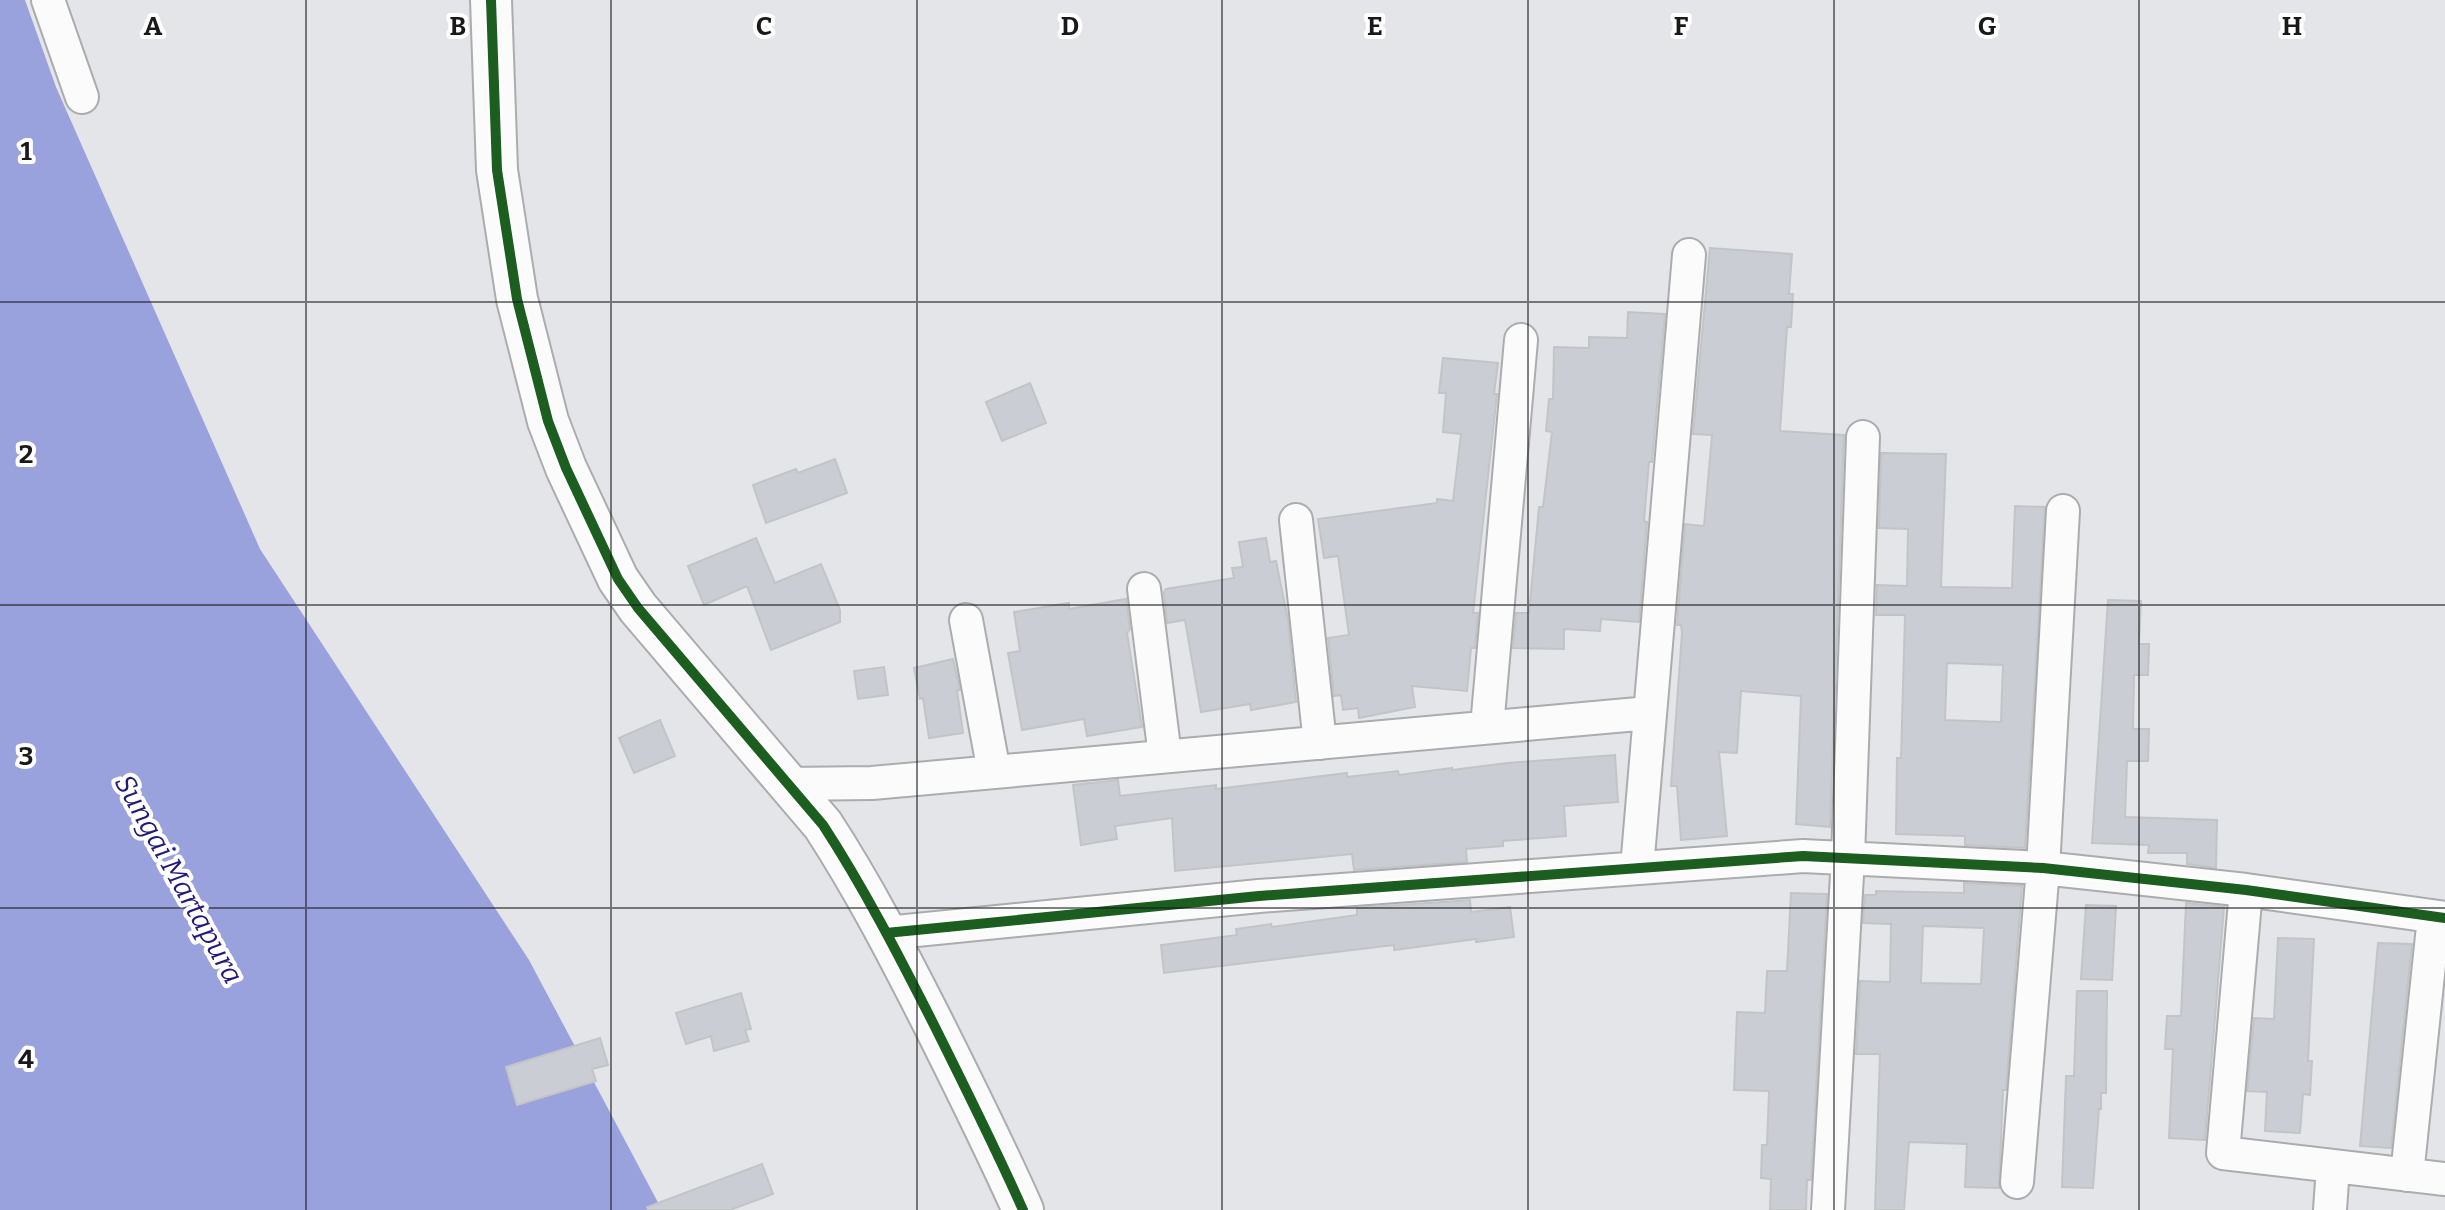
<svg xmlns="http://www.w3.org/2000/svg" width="2445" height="1210" font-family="Bitter,serif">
	<rect width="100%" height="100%" fill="#e4e5e8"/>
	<path fill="#99a2dd" d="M0 0H25L56 87 260 549 529 960 662 1210H0Z"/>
	<path fill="#cbcdd5" stroke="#c3c4c6" stroke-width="2" fill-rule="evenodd" d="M1710 248 1792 254 1789 294H1793L1791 327H1787L1780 431 1844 435 1830 827 1796 824 1801 696 1741 691 1737 753 1719 752 1727 836 1681 840 1677 786H1671L1682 633 1681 625H1677L1685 524 1704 526 1712 435 1693 434Z
		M1628 312 1665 314 1652 462H1649L1644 521 1647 522 1639 622 1601 619 1600 631 1564 629V649L1513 648 1516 613H1529L1539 507H1543L1552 432 1546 431 1549 399H1553L1554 347 1589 348V337L1627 338Z
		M1443 358 1498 363 1494 394H1497L1473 613H1478L1475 648H1471L1467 691 1412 686 1415 707 1359 718 1358 708 1343 710 1341 695 1334 696 1328 638 1349 635 1338 556 1324 558 1318 519 1437 503V499L1453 501 1461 434 1443 432 1446 393H1439Z
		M1030 383 1046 423 1002 441 986 402Z
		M1881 453 1946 454 1941 587 2012 588 2015 506 2045 507 2025 848 1965 845V836L1896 834 1897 758H1901L1905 615H1876L1877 585 1907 586 1908 529 1879 528ZM1947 663 2003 665 2001 722 1945 720Z
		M835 459 847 493 766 523 753 485 796 469 798 473Z
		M756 538 775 583 821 564 840 610V622L771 650 747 586 704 605 688 566Z
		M1266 538 1270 562 1276 561 1288 620 1296 702 1251 710 1250 704 1201 712 1185 620 1167 623 1164 592 1166 589 1234 578 1232 568 1243 567 1239 542Z
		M1126 599 1130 629 1127 633 1142 727 1087 736 1084 719 1022 730 1008 653 1020 651 1014 612 1069 603V609Z
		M2108 600 2141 601 2139 644H2149L2148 675H2134L2133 729H2149L2148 761H2127L2125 817 2217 820 2216 868 2187 864V853H2148L2149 845 2092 843Z
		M953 659 960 690H957L963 733 929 738 923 698 920 699 914 668Z
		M884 667 888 695 858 699 854 671Z
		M660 720 675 756 634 773 619 738Z
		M1615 755 1618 802 1564 806 1566 836 1503 841V846L1466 849 1467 862 1354 870 1352 854 1175 871 1172 818 1115 826 1117 839 1081 845 1073 785 1118 780 1120 796 1216 785V789L1347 773V777L1398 771 1399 775 1452 768V770L1507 763Z
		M1964 883 2022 886 2006 1090H2003L1999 1188 1965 1187 1967 1144 1909 1142 1904 1210H1875L1880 1054H1856L1860 981 1890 982 1891 924 1863 923 1865 895H1876V891L1961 893H1964ZM1923 926 1984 928 1981 984 1921 983Z
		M1791 893 1827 894 1811 1180H1807L1806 1210H1770L1771 1179 1761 1178 1762 1145H1767L1769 1091 1734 1090 1737 1012 1765 1013 1767 971H1787Z
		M1470 900 1471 912 1510 907 1514 937 1476 942V939L1394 950V945L1164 973 1161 945 1237 935 1236 929 1271 924 1272 927 1357 915V908Z
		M2186 903 2224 907 2205 1140 2169 1138 2173 1049H2165L2167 1016H2181Z
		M2086 905 2116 906 2112 980 2081 979Z
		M2278 938 2314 939 2308 1061H2312L2310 1095 2303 1094 2300 1133 2265 1131 2267 1092 2247 1091 2254 1018 2274 1019Z
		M2378 943 2412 944 2391 1148 2360 1146Z
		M2077 991H2107L2106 1093H2101V1109H2099L2093 1188 2062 1187 2066 1076H2074Z
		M741 993 751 1029 745 1030 749 1041 714 1051 711 1036 686 1044 676 1013Z
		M600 1038 608 1065 592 1069 596 1081 517 1105 506 1067Z
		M762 1164 773 1194 730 1210H648L647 1207Z"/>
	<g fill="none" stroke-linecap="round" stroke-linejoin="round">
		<defs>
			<path id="minor" d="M48 0 82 97
				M1296 520 1320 743
				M1144 589 1165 756
				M966 620 994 772
				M1487 727 1521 340
				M787 784 872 783 1649 713
				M1637 868 1689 255
				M2246 890 2223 1153 2445 1179
				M886 933 1259 896 1803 856 2043 868 2246 890 2445 918
				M2407 1175 2434 917
				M2017 1182 2043 868 2063 511
				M1828 1210 1848 857 1863 437
				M2330 1210 2333 1166"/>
			<path id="tertiary" d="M491 0 497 170 517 299 548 421 566 468 618 579 638 608 823 825C864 888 899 956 933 1023 964 1085 995 1147 1023 1210"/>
		</defs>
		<use href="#minor" stroke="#abacae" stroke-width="36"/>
		<use href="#tertiary" stroke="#abacae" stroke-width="44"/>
		<use href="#minor" stroke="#fbfbfc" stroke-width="32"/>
		<use href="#tertiary" stroke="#fbfbfc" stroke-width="40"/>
		<defs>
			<path id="cycleway" d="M491 0 497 170 517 299 548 421 566 468 618 579 638 608 823 825C864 888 899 956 933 1023 964 1085 995 1147 1023 1210
				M886 933 1259 896 1803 856 2043 868 2246 890 2445 918"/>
		</defs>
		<use href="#cycleway" stroke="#fff" stroke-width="15"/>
		<use href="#cycleway" stroke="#1b5e20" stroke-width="10"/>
	</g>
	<path fill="none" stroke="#19191b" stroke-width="2" stroke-opacity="0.55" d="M306 0V1210M611 0V1210M917 0V1210M1222 0V1210M1528 0V1210M1834 0V1210M2139 0V1210M0 302H2445M0 605H2445M0 908H2445"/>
	<g text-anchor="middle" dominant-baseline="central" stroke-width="8" stroke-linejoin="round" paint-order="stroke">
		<g font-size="28" font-style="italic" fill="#221a7b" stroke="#fff">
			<text transform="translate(179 879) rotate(61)">Sungai Martapura</text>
		</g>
	</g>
	<g font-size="26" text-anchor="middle" font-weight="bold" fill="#19191b" stroke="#fff" stroke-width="8" stroke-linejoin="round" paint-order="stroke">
		<text x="153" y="35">A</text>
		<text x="458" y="35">B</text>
		<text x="764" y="35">C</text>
		<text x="1070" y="35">D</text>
		<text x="1375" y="35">E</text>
		<text x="1681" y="35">F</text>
		<text x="1987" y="35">G</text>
		<text x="2292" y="35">H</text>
		<text x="26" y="160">1</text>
		<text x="26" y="463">2</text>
		<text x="26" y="765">3</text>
		<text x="26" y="1068">4</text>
	</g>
</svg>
